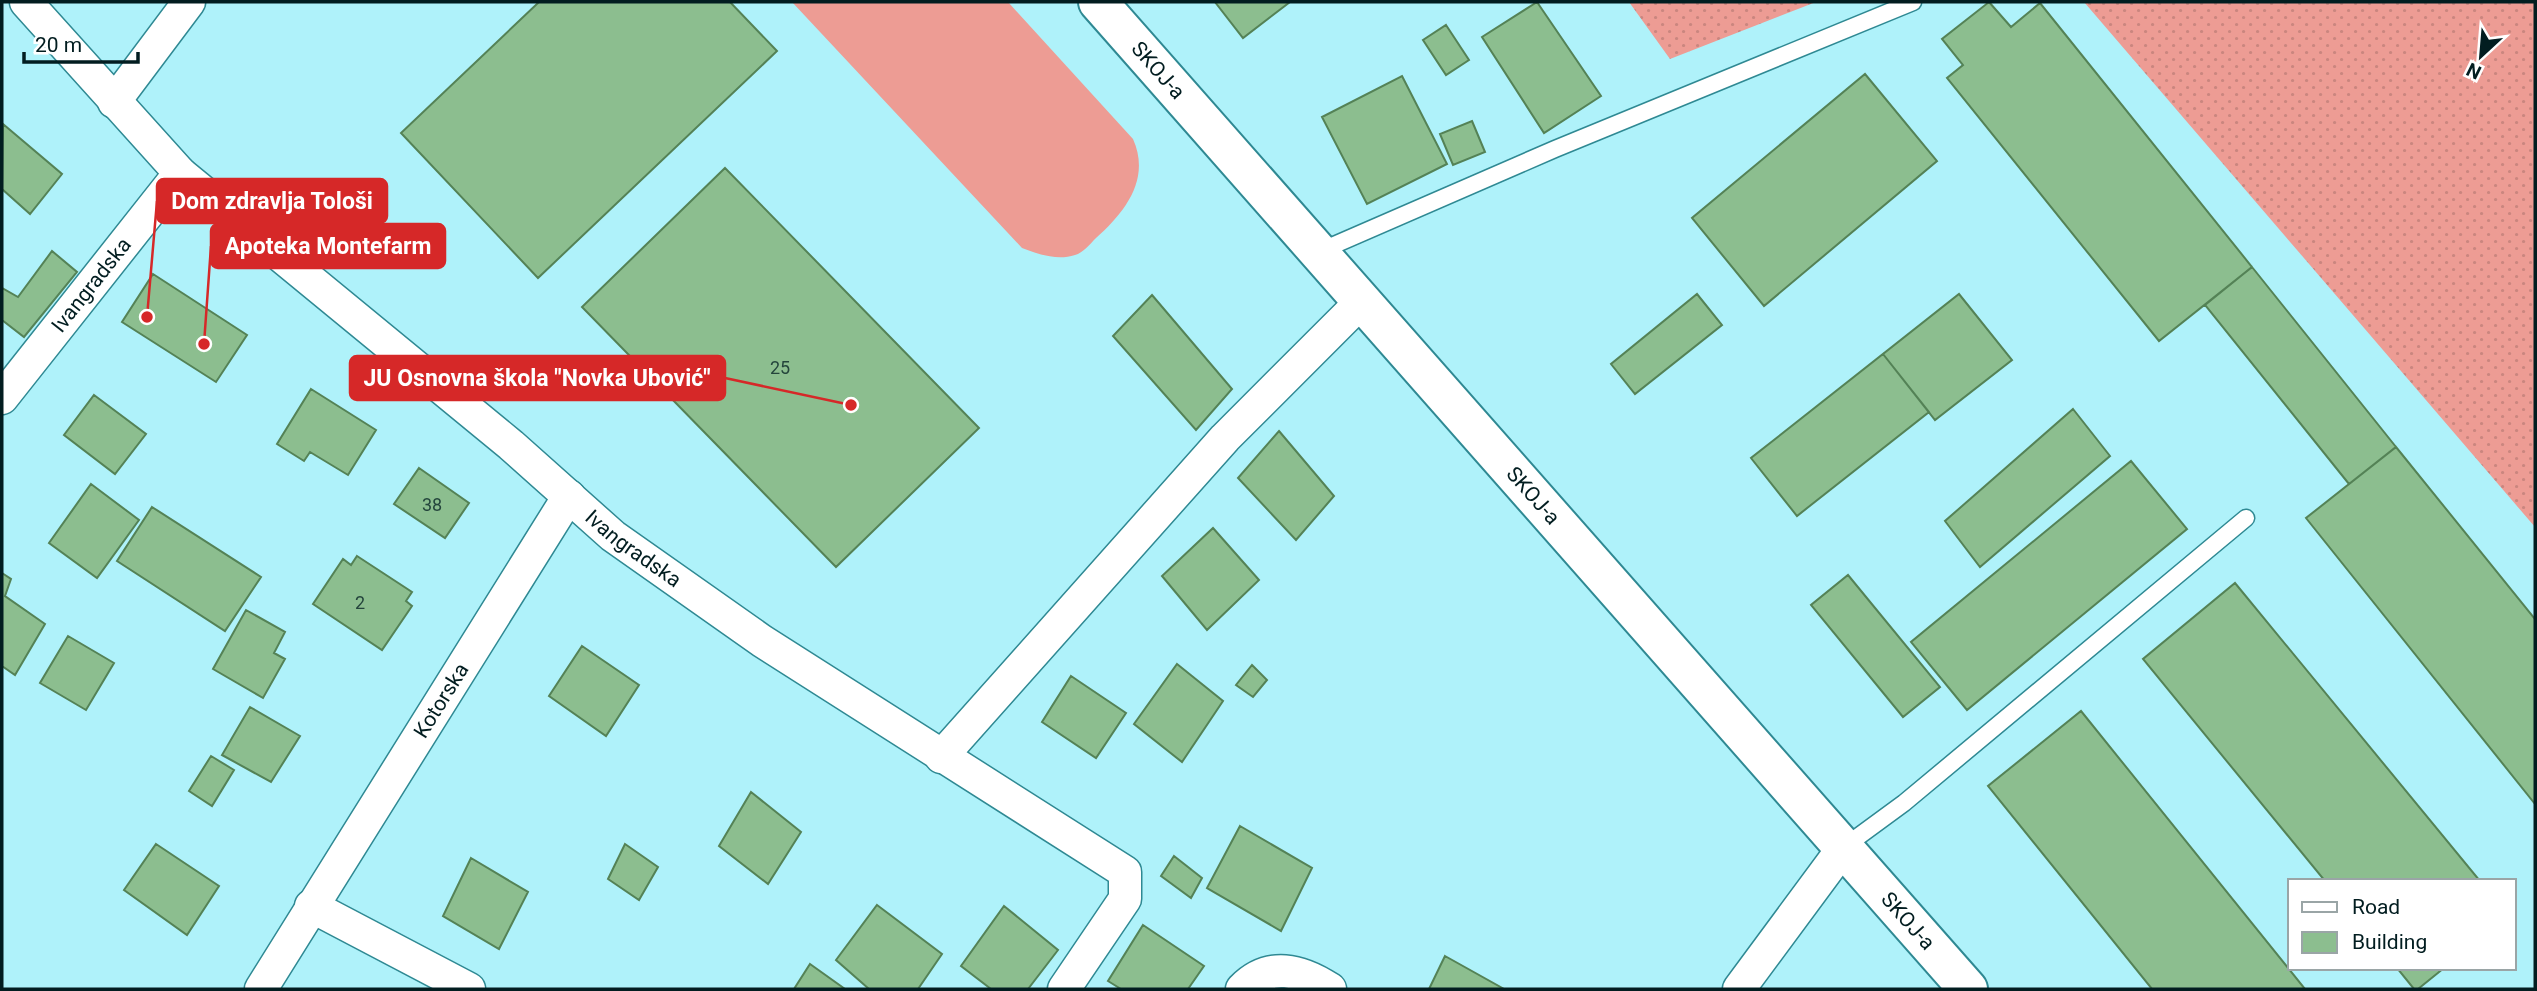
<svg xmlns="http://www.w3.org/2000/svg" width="2537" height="991" font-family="Roboto,sans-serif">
	<defs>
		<pattern id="grass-dots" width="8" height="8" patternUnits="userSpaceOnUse" patternTransform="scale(1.75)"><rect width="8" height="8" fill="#ed9c94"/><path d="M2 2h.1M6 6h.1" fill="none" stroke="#ca867f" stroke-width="1.8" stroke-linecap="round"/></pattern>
	</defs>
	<rect width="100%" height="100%" fill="#aff2fa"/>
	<path fill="url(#grass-dots)" d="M1629 2H1816L1670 59Z
		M2084 2H2535V527Z"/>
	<path fill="#ed9c94" d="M792 2H1008L1133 139C1151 179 1125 212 1096 238 1090 244 1083 253 1075 255 1057 261 1038 254 1022 248Z"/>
	<path fill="#8cbe8f" stroke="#548256" stroke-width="2" d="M539 2H730L777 51 538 278 401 133Z
		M1215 2H1290L1243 38Z
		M1537 2 1601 96 1544 133 1482 37Z
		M1989 2 2011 27 2040 3 2252 267 2159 341 1947 78 1963 65 1942 39Z
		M1446 25 1469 60 1446 75 1423 40Z
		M1865 74 1937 161 1764 306 1692 218Z
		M1402 76 1447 164 1367 204 1322 117Z
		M1472 121 1485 152 1453 165 1440 134Z
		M3 124 62 174 30 214 2 189Z
		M725 168 979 428 836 567 582 307Z
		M52 251 77 272 24 337 2 320V288L18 297Z
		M2252 267 2396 447 2349 484 2205 305Z
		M153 274 247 335 216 382 122 322Z
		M1697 294 1722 325 1635 394 1611 364Z
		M1959 294 2012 360 1935 420 1883 354Z
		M1152 295 1232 389 1196 430 1113 336Z
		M1883 354 1929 412 1797 516 1751 458Z
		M311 389 376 430 348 475 310 452 304 461 277 444Z
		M94 395 146 434 115 474 64 435Z
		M2073 409 2110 456 1980 567 1945 521Z
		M1279 431 1334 496 1296 540 1238 478Z
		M2396 447 2535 619V804L2306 518Z
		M2131 461 2187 529 1967 710 1911 642Z
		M419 468 469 503 445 538 394 504Z
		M91 484 139 520 97 578 49 543Z
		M152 507 261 577 225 631 117 561Z
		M1213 528 1259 580 1207 630 1162 576Z
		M357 556 412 592 406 601 412 606 382 650 313 604 343 559 351 565Z
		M2 573 11 579 5 596 45 624 15 675 2 666Z
		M1848 575 1940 687 1903 717 1811 605Z
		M2235 583 2480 881H2325L2143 659Z
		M246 610 285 632 274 653 285 659 263 698 213 669Z
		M68 636 114 663 86 710 40 683Z
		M582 646 639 685 606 736 549 696Z
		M1177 664 1223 701 1182 762 1134 724Z
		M1252 665 1267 680 1253 697 1236 685Z
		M1071 676 1126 713 1096 758 1042 722Z
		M250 707 300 736 271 782 222 755Z
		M2081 711 2305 989H2152L1988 786Z
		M211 756 234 770 212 806 189 791Z
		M751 792 801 832 768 884 719 846Z
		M1240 826 1312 868 1281 931 1207 888Z
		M156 844 219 886 187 935 124 890Z
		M625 844 658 867 639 900 608 879Z
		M1174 856 1202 878 1191 898 1161 876Z
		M471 858 528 892 499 949 443 916Z
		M877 905 942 954 918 989H869L836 960Z
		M1004 906 1058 950 1028 989H991L961 966Z
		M1143 925 1204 966 1188 989H1121L1108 981Z
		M1445 956 1504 989H1429Z
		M810 964 845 989H794Z
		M2397 968H2444L2418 989H2414Z"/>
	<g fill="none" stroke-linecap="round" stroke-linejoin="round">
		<defs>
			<path id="lane" d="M1318 252 1555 149 1913 2
				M1844 847 1904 803 2246 518"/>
			<g id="street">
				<path id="s1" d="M26 2 180 173 511 445 613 536 762 641 1125 872V899L1064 989"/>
				<path d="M114 102 189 2"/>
				<path id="s2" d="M2 398 180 173"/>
				<path d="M941 757 1225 438 1362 301"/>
				<path d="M311 906 469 989"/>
				<path id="s3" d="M261 989 569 496"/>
				<path d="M1242 989C1269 961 1301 970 1330 989"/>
				<path d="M1739 989 1844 847"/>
			</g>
			<g id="secondary">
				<path id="s4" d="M1098 2 1968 989"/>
			</g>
		</defs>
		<use href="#lane" stroke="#2f8993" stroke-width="19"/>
		<use href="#street" stroke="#2f8993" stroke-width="35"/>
		<use href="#secondary" stroke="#2f8993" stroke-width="42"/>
		<use href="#lane" stroke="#fff" stroke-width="16"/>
		<use href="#street" stroke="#fff" stroke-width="32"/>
		<use href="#secondary" stroke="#fff" stroke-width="38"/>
	</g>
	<g text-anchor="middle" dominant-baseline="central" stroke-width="6" stroke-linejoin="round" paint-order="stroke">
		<g font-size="18" fill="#24453c">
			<text x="780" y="367">25</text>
			<text x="432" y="504">38</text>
			<text x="360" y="602">2</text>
		</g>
		<g font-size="21" fill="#021d20" stroke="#fff">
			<text stroke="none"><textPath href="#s4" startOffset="91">SKOJ-a</textPath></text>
			<text stroke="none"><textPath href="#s2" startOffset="144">Ivangradska</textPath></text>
			<text stroke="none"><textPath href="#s4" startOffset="658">SKOJ-a</textPath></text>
			<text stroke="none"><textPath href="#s1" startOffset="819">Ivangradska</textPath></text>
			<text stroke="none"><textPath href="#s3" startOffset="340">Kotorska</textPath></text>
			<text stroke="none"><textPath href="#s4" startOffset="1225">SKOJ-a</textPath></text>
		</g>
	</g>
	<path fill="none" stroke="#d62828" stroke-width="2.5" d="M147 317L157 201M204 344L211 246M851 405L725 378"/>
	<g fill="#d62828" stroke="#fff" stroke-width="2.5">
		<circle cx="147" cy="317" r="7"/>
		<circle cx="204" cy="344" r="7"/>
		<circle cx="851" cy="405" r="7"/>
	</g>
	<g fill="#d62828" stroke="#d62828" stroke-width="2.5">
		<rect x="157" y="179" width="230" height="44" rx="7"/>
		<rect x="211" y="224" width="234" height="44" rx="7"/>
		<rect x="350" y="356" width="375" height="44" rx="7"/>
	</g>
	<g font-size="23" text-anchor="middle" font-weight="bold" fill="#fff">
		<text x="272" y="209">Dom zdravlja Tološi</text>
		<text x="328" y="254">Apoteka Montefarm</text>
		<text x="537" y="386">JU Osnovna škola "Novka Ubović"</text>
	</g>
	<rect width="2537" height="991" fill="none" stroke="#021d20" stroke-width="7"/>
	<rect x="2288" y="879" width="228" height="91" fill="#ffffff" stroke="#9aa5a6" stroke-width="2"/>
	<rect x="2302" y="902" width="35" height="10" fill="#ffffff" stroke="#9aa5a6" stroke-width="2"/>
	<text x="2352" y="914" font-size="21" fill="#021d20">Road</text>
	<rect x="2302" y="932" width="35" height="21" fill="#8cbe8f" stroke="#9aa5a6" stroke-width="2"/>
	<text x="2352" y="949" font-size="21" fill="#021d20">Building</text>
	<g transform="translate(2481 56) rotate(206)" stroke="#ffffff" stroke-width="5" paint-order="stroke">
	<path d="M0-5L12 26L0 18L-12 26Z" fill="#021d20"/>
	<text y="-10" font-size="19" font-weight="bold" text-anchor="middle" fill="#021d20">N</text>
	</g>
	<path d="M24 52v10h114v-10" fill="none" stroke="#021d20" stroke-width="3.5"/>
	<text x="35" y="52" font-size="21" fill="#021d20" stroke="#ffffff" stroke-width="5" paint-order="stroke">20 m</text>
</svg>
